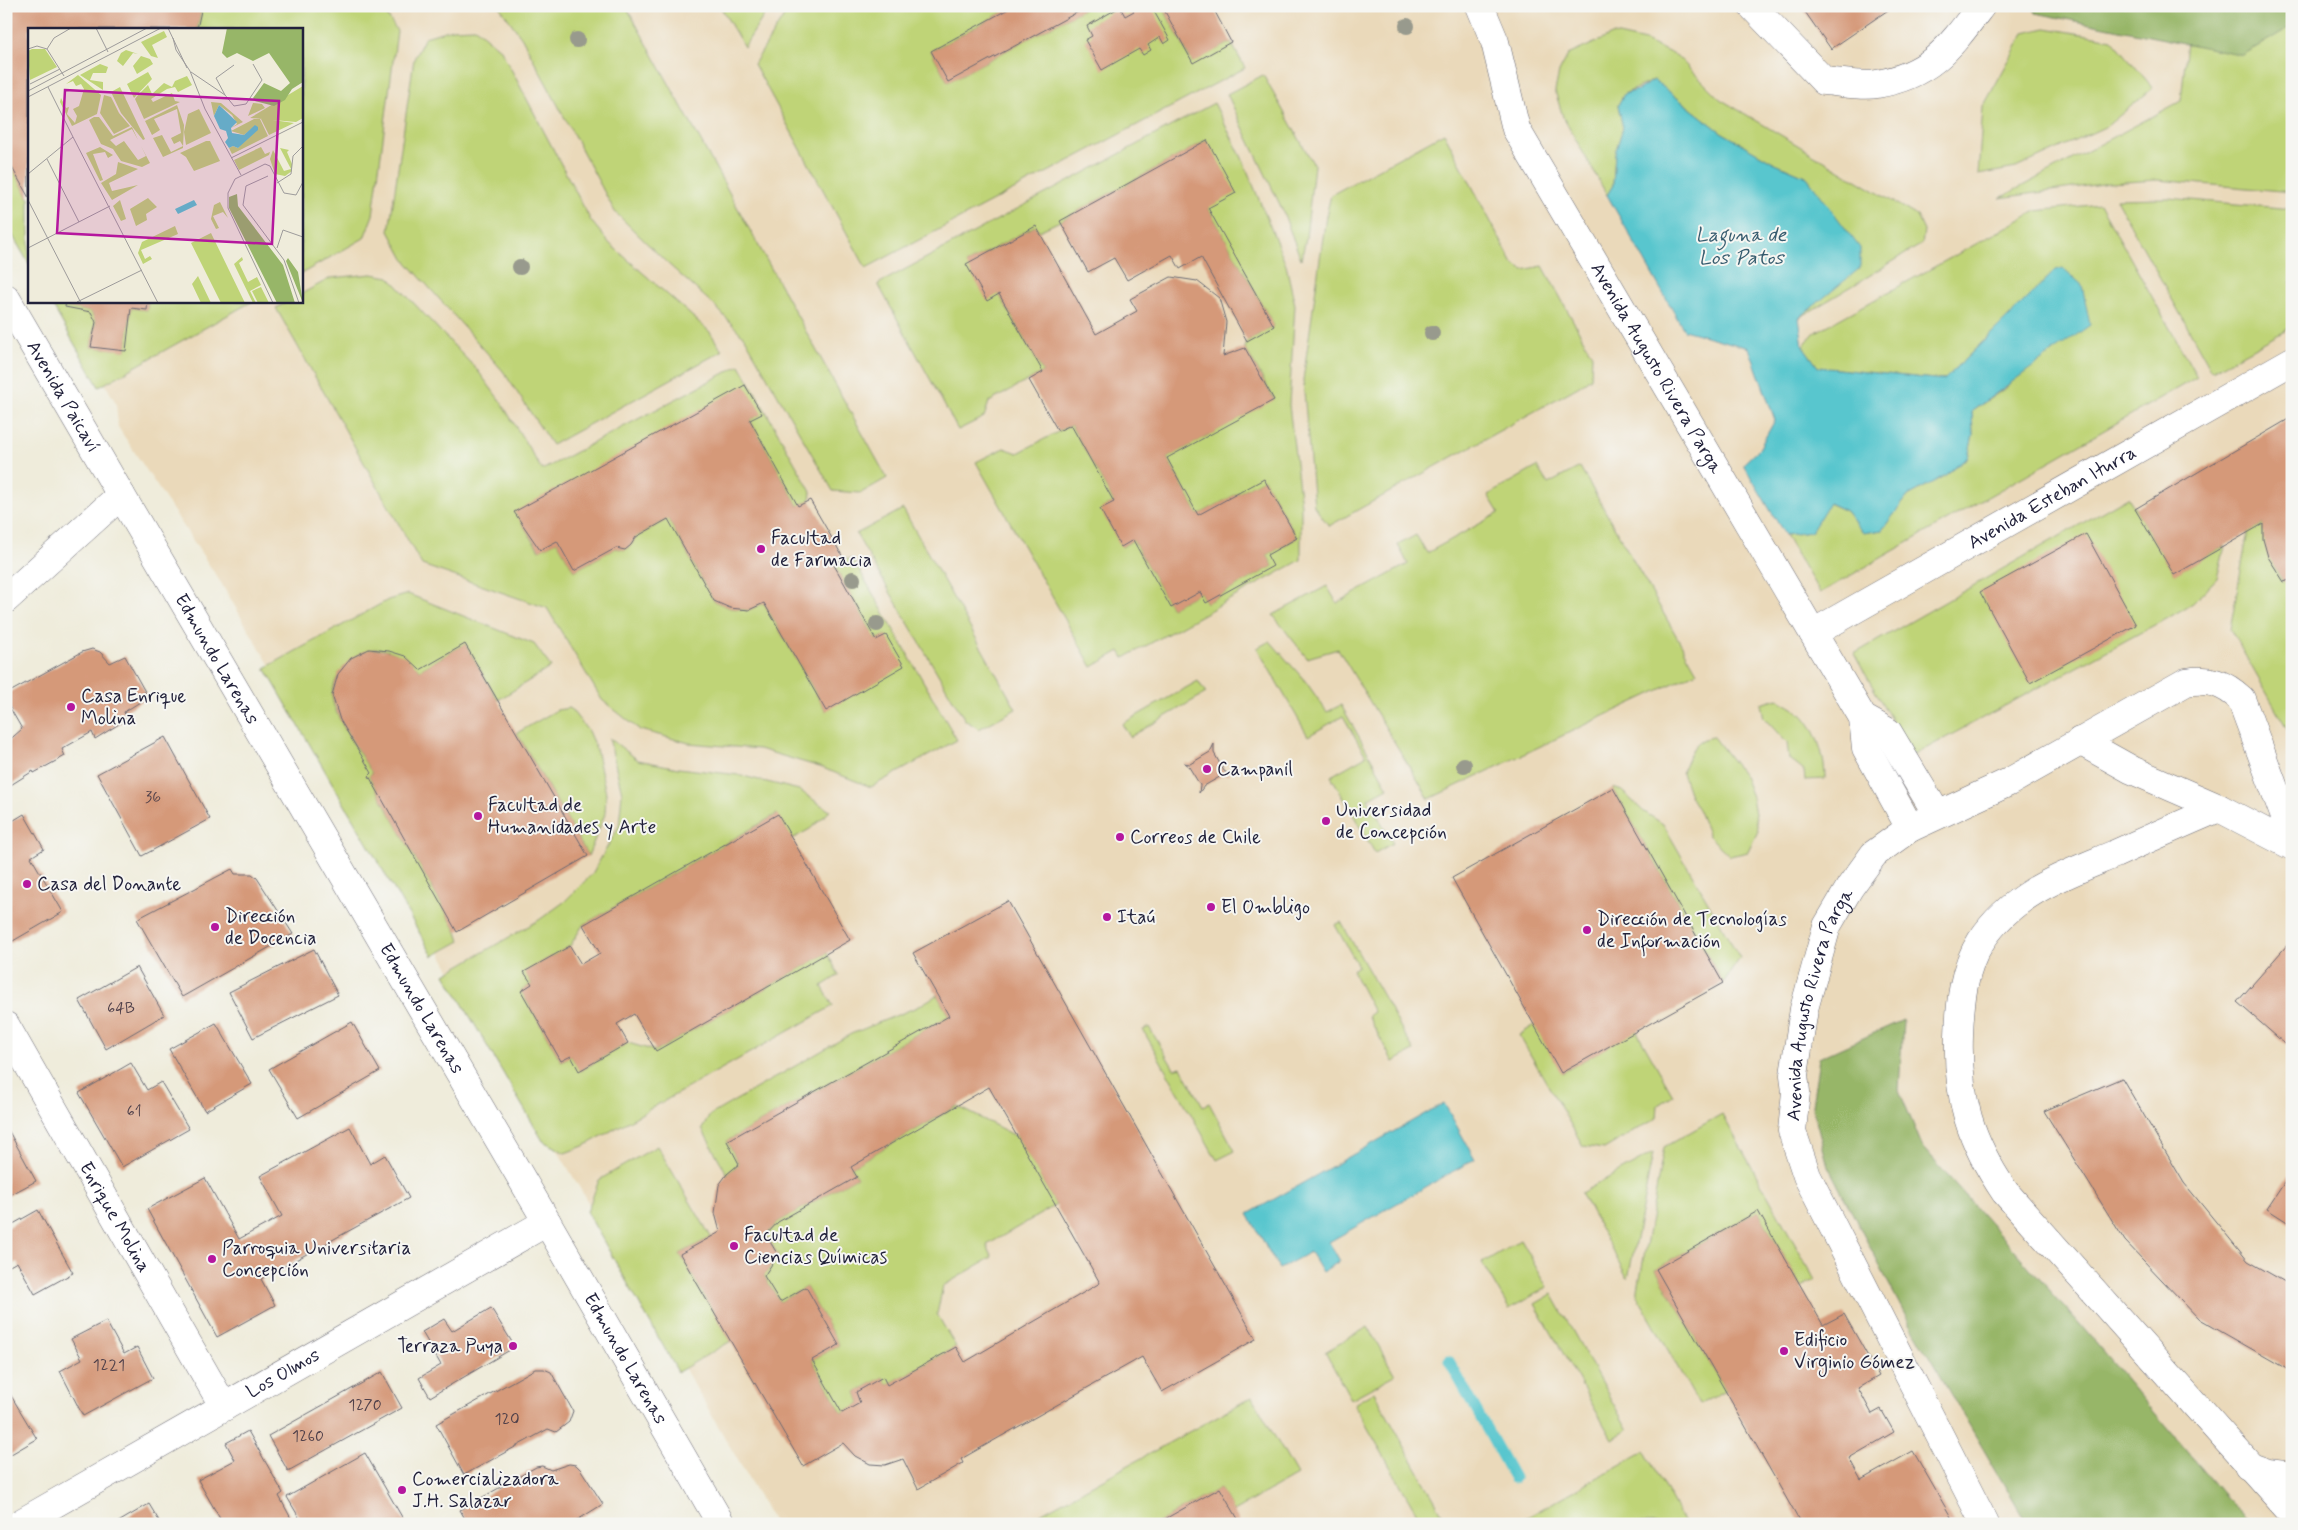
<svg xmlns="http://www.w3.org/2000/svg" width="2298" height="1530" font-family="Mynerve,sans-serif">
	<rect width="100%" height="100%" fill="#f6f6f2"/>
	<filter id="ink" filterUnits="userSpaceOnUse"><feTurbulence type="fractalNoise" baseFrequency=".02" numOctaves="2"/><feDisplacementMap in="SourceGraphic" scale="10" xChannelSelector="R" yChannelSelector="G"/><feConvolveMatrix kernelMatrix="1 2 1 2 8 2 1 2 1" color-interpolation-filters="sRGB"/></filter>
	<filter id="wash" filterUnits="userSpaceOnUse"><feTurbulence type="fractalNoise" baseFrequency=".0096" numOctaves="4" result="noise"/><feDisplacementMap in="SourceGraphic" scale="20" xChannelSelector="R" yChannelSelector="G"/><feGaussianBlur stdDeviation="1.12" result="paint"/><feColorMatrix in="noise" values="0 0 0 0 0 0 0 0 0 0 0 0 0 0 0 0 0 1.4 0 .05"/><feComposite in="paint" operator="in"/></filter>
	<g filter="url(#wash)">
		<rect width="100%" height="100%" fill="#efecdb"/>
		<path fill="#ead9ba" d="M6 6H2033L2036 13 2105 25 2292 26V1524H775L578 1185 221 583 118 427 116 403 58 301H301V29H29V249L6 209Z"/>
		<path fill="#bfd477" stroke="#707b59" d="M202 6H381L397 31 373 215 364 238 301 274V29H197Z
			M499 6H626L887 478 861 493 833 491 745 338 715 306 666 262 615 212 522 38Z
			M720 6H770L744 47Z
			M793 6H1014L931 51 948 82 1089 6H1162L1192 62 1231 42 1245 68 866 268 754 64 784 16Z
			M2292 6V192L2157 180 2109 183 2000 198 2181 101 2187 41Z
			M475 28 501 50 591 221 610 244 710 332 722 351 552 445 503 371 404 259 389 231 414 59 425 37 452 29Z
			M2046 28 2112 39 2153 88 2107 126 2016 168 1978 175 1983 107 2024 33Z
			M1614 34 1645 41 1677 56 1720 99 1917 216 1924 231 1922 244 1799 318 1819 300 1821 198 1807 177 1773 162 1721 132 1654 80 1624 94 1618 105 1623 128 1615 153 1613 185 1607 195 1563 117 1555 91 1559 72 1568 55Z
			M1263 75 1314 165 1306 238 1301 260 1282 209 1227 94Z
			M1214 103 1242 158 1286 265 1295 305 1289 405 1301 505V560L1124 658 1120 651 1092 667 976 462 1004 448 1018 453 1071 425 1114 502 1101 509 1122 547 1133 540 1171 608 1200 592 1206 603 1273 566 1267 555 1297 538 1264 479 1198 515 1167 458 1274 399 1245 348 1247 341 1274 326 1208 208 1207 140 1060 221 1039 231 1035 226 966 264 999 294 1043 372 989 402 984 417 958 430 878 284Z
			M1444 133 1513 264 1523 270 1543 266 1592 355 1591 378 1578 387 1329 526 1314 506 1303 380 1326 216 1331 195Z
			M6 157 29 198V264L6 224Z
			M2168 198 2292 209V327L2212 371 2116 199Z
			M2100 204 2197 377 1820 593 1785 535 1811 532 1828 503 1846 511 1863 533 1882 530 1908 496 1944 476 1968 457 1973 435 1972 411 2007 387 2056 270 1944 380 1818 367 1803 346 1814 333 2036 211Z
			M372 274 389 277 478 371 501 402 542 470 740 365 811 492 810 500 798 506 750 420 761 414 515 512 539 550 557 541 574 571 616 548 625 550 631 545 636 537 668 519 714 601 730 608 749 610 764 603 826 711 886 635 876 640 834 565 844 559H853L957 740 871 787 820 767 759 749 689 743 640 730 602 700 547 608 422 565 276 308 288 301H301V294L331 278Z
			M50 301H66V307L91 312 96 322 91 347 126 350 131 308 147 310 148 301H253L99 387Z
			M1537 467 1548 484 1580 467 1697 672 1429 799 1338 649 1307 658 1273 615 1327 586 1337 603 1408 564 1398 545 1416 535 1427 553 1499 513 1488 495Z
			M2128 497 2174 574 2225 546 2217 578 2193 603 2173 615 1912 756 1854 654Z
			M903 509 1016 709 979 729 965 720 856 534Z
			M2263 524C2263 547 2271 562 2283 582L2292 579V737L2230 629 2248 532Z
			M408 594 534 644 551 667 498 700 465 644 420 670C395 648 368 638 344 667 338 674 333 685 332 695 332 714 361 755 372 773L369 776 457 932 460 941 433 956 265 668 388 600Z
			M1270 641 1306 682 1327 712 1341 705 1388 788 1368 799 1393 843 1375 853 1331 776 1366 756 1343 716 1308 736 1257 648Z
			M1198 681 1206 693 1130 737 1122 724Z
			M1778 699C1785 704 1794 708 1801 714 1817 730 1825 757 1825 779L1805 780 1804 771 1789 759 1787 743 1764 718 1761 704Z
			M570 708 588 731 596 749 606 793 605 814 588 856 517 733 557 710Z
			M1714 737 1744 776 1752 797 1758 831 1748 852 1730 856 1709 836 1699 811 1690 796 1682 773C1689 756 1693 738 1714 737Z
			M609 738 638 760 678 768 739 775 799 790 830 811 810 829 792 839 777 814 583 925 570 946 525 972 532 984 521 991 561 1061 571 1056 580 1071 628 1043 656 1051 827 953 839 975 822 986 833 1006 586 1145 565 1153 543 1141 445 974 539 920 564 902 592 874 619 826 622 793Z
			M1613 788 1622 791 1643 811 1663 824 1740 958 1723 983Z
			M1341 922 1414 1051 1393 1062 1368 1016 1374 1012 1352 970 1358 966 1335 925Z
			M937 995 949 1016 727 1141 739 1164 727 1174 702 1129 710 1115 851 1034 917 1007Z
			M1535 1025 1562 1073 1636 1030 1673 1095 1658 1105 1657 1118 1604 1149 1583 1146 1519 1035Z
			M1149 1027 1174 1069 1181 1067 1203 1106 1209 1103 1235 1151 1217 1160 1143 1030Z
			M957 1106 1018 1137 1056 1205 987 1245 992 1257 943 1286 937 1314 956 1347 887 1385 883 1377 856 1392 860 1403 842 1413 812 1360 839 1345 806 1287 780 1302 764 1276 778 1255 766 1235 778 1222 857 1177 851 1167Z
			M1722 1114 1815 1280 1801 1287 1758 1211 1656 1269 1725 1390 1699 1405 1637 1295 1664 1147Z
			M657 1146 711 1237 680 1254 731 1341 678 1372 587 1212 599 1180Z
			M1653 1153 1628 1279 1581 1193Z
			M1521 1240 1548 1287 1509 1309 1482 1263Z
			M1552 1294 1628 1430 1612 1439 1535 1304Z
			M1368 1327 1395 1375 1351 1399 1325 1352Z
			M1374 1392 1448 1524H1423L1354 1404Z
			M1252 1397 1297 1475 1233 1511 1220 1488 1156 1524H1022Z
			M1644 1450 1685 1524H1515L1641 1453Z"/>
		<path fill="#97b668" stroke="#5c6c52" d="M2033 6H2292V26L2243 55 2036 13Z
			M1903 1020 1899 1090 1923 1148 2078 1322 2225 1496 2253 1524H2027L1905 1315 1828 1166 1812 1106 1819 1058Z"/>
		<path fill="#59c6ce" stroke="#3e7484" d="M1654 80 1721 132 1773 162 1807 177 1860 248V268L1799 318 1803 346 1818 367 1944 380 2056 270 2063 268 2082 285 2090 325 1972 411 1973 435 1968 457 1944 476 1908 496 1882 530 1863 533 1846 511 1829 503 1811 532 1785 535 1743 464 1759 449 1775 420 1749 348 1684 330 1607 195 1613 185 1615 153 1623 128 1618 105 1624 94 1638 90Z
			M1444 1103 1475 1159 1329 1242 1340 1261 1322 1272 1310 1252 1279 1269 1248 1214Z"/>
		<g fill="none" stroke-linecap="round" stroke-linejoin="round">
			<path stroke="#59c6ce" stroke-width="11" d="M1449 1361 1514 1478"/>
		</g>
		<g id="blocks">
			<path fill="#d59979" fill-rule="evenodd" d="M6 6H202L197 29H29V198L6 157Z
				M1014 6H1089L948 82 931 51Z
				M1131 6H1151L1170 40 1164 44 1160 37 1148 45 1151 50 1143 55 1139 49 1102 70 1085 40 1092 36 1087 26 1120 7 1125 16 1134 11Z
				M1162 6H1212L1231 42 1193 63Z
				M1801 6H1894L1831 49Z
				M1207 140 1236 193 1208 208 1274 326 1247 341 1201 257 1180 269 1172 255 1127 280 1114 258 1088 272 1060 221Z
				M1036 226 1096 334 1137 311 1130 299 1171 277 1197 281 1219 298 1226 322 1223 356 1245 348 1274 400 1167 458 1198 515 1264 479 1297 538 1267 555 1273 566 1206 603 1200 592 1171 608 1133 540 1121 547 1100 509 1114 502 1071 425 1058 431 1029 380 1043 372 999 294 987 301 966 264Z
				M66 301H148L147 310 131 308 126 351 91 347 96 322 91 312 65 307Z
				M745 385 762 414 750 420 798 506 810 500 825 526 844 559 834 565 876 640 886 635 904 666 826 711 764 603 749 610 730 608 714 601 668 519 636 537 631 545 625 550 616 548 574 571 557 541 540 550 514 512Z
				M2292 417V579L2284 582 2268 557 2263 539V524L2174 575 2135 509Z
				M2086 534 2136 625 2030 683 1980 592Z
				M465 644 588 856 457 932 369 776 372 773 340 720 332 695 338 674 351 658 369 649 389 651 405 656 420 670Z
				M92 649 100 652 110 663 125 656 148 697 124 712 127 719 95 739 92 732 62 749 65 756 34 773 33 771 6 788V743L22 729 6 701V694L82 652Z
				M165 737 210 819 142 856 97 774Z
				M1214 744V753L1224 771 1230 775H1223L1204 786 1199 793 1200 785 1189 767 1184 763 1190 764 1210 752Z
				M1613 788 1723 983 1561 1073 1452 878Z
				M24 814 44 849 31 857 63 912 6 945V825Z
				M778 814 850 940 656 1051 634 1014 617 1024 628 1043 579 1071 571 1056 561 1061 521 991 532 984 524 972 570 946 581 964 600 953 583 925Z
				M232 869 235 874H252L257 878 293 934 182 997 137 919Z
				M1008 901 1256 1339 1162 1392 1142 1357 961 1459 963 1463 918 1489 903 1459 885 1465 870 1464 855 1456 843 1443 803 1466 680 1254 720 1232 715 1213 719 1185 727 1174 739 1164 727 1141 949 1016 913 953ZM989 1087 1100 1283 965 1362 956 1347 887 1385 883 1377 856 1392 860 1403 842 1413 812 1360 839 1345 806 1287 780 1302 764 1276 778 1255 766 1235 778 1222 857 1177 851 1167Z
				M2289 943 2292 945V1050L2237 1002Z
				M314 949 338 995 253 1038 229 992Z
				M137 967 164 1015 106 1049 79 1000Z
				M352 1022 380 1071 298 1118 269 1069Z
				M216 1023 252 1084 205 1111 169 1049Z
				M131 1063 147 1090 161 1082 189 1129 122 1167 79 1093Z
				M2122 1078 2184 1183 2248 1261 2292 1286V1372L2199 1319 2125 1241 2044 1111Z
				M6 1126 36 1181 6 1197Z
				M350 1127 370 1164 385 1155 409 1198 261 1279 275 1305 217 1337 147 1209 205 1178 239 1239 282 1216 260 1176Z
				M2292 1171V1225L2267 1209Z
				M38 1210 73 1273 35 1294 17 1262 6 1268V1228Z
				M1758 1211 1823 1325 1844 1314 1879 1376 1858 1388 1872 1414 1881 1409 1894 1432 1849 1458 1861 1480 1913 1451 1955 1524H1801L1656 1269Z
				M491 1308 515 1347 430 1397 419 1378 441 1365 422 1332 444 1319 452 1331Z
				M106 1321 124 1354 137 1347 153 1378 83 1416 60 1371 82 1359 71 1339Z
				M535 1369H544L551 1372 573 1411 569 1422 556 1432 548 1429 464 1475 436 1424Z
				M382 1372 402 1408 288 1471 268 1436Z
				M10 1394 37 1439 6 1457V1396Z
				M248 1431 283 1493 279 1496 294 1524H223L198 1480 235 1460 226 1443Z
				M365 1453 406 1524H303L287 1497Z
				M569 1464 576 1465 581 1470 603 1504 571 1524H468L460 1510 536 1467 542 1466 551 1470Z
				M1220 1488 1241 1524H1156Z
				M149 1504 161 1524H115Z"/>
		</g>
	</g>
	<g filter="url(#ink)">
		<use href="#blocks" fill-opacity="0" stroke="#6a6973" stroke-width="1"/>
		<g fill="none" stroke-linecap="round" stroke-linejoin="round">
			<defs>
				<g id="minor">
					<path id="s1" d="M1480 6 1495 42 1516 129 1863 718 1866 748 1910 828"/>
					<path d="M1752 6 1824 81C1840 82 1861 87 1877 84 1931 75 1950 47 1981 6"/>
					<path id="s2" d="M121 495 547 1222 721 1524"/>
					<path id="s3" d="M1813 633 2292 361"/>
					<path d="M1863 718 1888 732 1937 814"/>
					<path d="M2080 741 2132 770 2219 808 2292 846"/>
					<path d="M2219 808C2184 823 2150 838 2115 854 2065 875 2013 892 1981 941 1963 969 1960 1003 1959 1036 1957 1098 1970 1141 2005 1192L2292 1513"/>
					<path id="s4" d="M6 1026 224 1407"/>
					<path d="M2248 1466 2268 1473 2292 1476"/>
					<path id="s5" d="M19 1524 547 1222"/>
					<path id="s6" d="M1985 1524 1807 1176 1792 1131 1796 1092 1794 1075 1804 1009 1827 926 1850 887 1874 854 1910 828 2009 782 2186 682C2209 678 2224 683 2241 699L2292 836"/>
				</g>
				<g id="major">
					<path id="s7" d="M6 298 121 495 6 599"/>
				</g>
			</defs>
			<use href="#minor" stroke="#6a6973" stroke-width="29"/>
			<use href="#major" stroke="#6a6973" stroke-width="29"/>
			<use href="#minor" stroke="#fff" stroke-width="28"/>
			<use href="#major" stroke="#fff" stroke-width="28"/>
		</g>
		<g fill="#989a8d">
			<circle cx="1407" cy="26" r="8"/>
			<circle cx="577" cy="40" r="8"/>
			<circle cx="520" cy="267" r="8"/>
			<circle cx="1432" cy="333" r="8"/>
			<circle cx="853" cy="579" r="8"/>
			<circle cx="877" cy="624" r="8"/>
			<circle cx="1464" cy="765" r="8"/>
		</g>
	</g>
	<g fill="#b5179e" stroke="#f6f6f2" stroke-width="2">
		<circle cx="761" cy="549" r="5"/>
		<circle cx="71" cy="707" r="5"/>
		<circle cx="1207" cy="769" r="5"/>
		<circle cx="478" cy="816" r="5"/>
		<circle cx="1326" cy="821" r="5"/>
		<circle cx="1120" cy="837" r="5"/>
		<circle cx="27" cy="884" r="5"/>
		<circle cx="1211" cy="907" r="5"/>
		<circle cx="1107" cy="917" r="5"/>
		<circle cx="215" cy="927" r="5"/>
		<circle cx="1587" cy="930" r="5"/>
		<circle cx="734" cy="1246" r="5"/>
		<circle cx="212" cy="1259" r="5"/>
		<circle cx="513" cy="1346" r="5"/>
		<circle cx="1784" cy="1351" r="5"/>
		<circle cx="402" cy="1490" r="5"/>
	</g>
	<g text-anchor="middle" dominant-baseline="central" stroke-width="4" stroke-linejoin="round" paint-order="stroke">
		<g font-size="16" fill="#4f404a">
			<text x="153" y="797">36</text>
			<text x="121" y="1008">64B</text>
			<text x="134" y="1111">61</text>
			<text x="109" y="1365">1221</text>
			<text x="365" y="1405">1270</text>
			<text x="507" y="1419">120</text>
			<text x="308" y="1436">1260</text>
		</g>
		<g font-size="19" fill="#22223b" stroke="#f6f6f2">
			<text stroke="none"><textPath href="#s1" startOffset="406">Avenida Augusto Rivera Parga</textPath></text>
			<text stroke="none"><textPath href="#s7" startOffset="114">Avenida Paicaví</textPath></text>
			<text stroke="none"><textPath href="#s3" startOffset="275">Avenida Esteban Iturra</textPath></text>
			<text stroke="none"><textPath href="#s2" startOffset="190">Edmundo Larenas</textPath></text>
			<text stroke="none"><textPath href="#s6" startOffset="569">Avenida Augusto Rivera Parga</textPath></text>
			<text stroke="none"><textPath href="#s2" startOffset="595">Edmundo Larenas</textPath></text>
			<text stroke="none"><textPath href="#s4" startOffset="220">Enrique Molina</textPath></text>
			<text stroke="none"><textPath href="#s2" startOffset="1000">Edmundo Larenas</textPath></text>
			<text stroke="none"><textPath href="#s5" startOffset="304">Los Olmos</textPath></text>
		</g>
		<g font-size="19" fill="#22223b" stroke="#f6f6f2" text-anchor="start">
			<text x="771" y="538">Facultad<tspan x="771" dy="22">de Farmacia</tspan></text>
			<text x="81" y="696">Casa Enrique<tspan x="81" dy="22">Molina</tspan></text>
			<text x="1217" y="769">Campanil</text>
			<text x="488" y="805">Facultad de<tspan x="488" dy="22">Humanidades y Arte</tspan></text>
			<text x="1336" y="810">Universidad<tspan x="1336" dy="22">de Concepción</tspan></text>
			<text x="1130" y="837">Correos de Chile</text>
			<text x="37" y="884">Casa del Donante</text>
			<text x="1221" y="907">El Ombligo</text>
			<text x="225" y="916">Dirección<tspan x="225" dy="22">de Docencia</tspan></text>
			<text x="1117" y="917">Itaú</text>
			<text x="1597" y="919">Dirección de Tecnologías<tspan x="1597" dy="22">de Información</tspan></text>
			<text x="744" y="1235">Facultad de<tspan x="744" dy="22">Ciencias Químicas</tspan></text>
			<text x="222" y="1248">Parroquia Universitaria<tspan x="222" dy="22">Concepción</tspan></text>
			<text x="1794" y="1340">Edificio<tspan x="1794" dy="22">Virginio Gómez</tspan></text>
			<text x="503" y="1346" text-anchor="end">Terraza Puya</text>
			<text x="412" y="1479">Comercializadora<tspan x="412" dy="22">J.H. Salazar</tspan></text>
		</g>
		<g font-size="20" font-style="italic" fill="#355b6e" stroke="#f6f6f2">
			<text x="1741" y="235">Laguna de<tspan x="1741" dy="23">Los Patos</tspan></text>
		</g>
	</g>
	<g transform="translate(28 28)">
		<rect width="275" height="275" fill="#efecdb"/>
		<path d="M136 3 139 9 124 17 130 30 123 28 113 14ZM4 21H17L29 39 2 52 0 23ZM98 22 110 26 105 25 95 38 89 33 93 25ZM113 28 122 31 125 36 109 46 105 38ZM72 36 80 39 78 45H65L62 52 75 54V62L52 47ZM120 44 124 51 106 70 99 56ZM50 47 73 67 69 86 44 98 32 74 33 70 38 80 41 79 39 86 47 95 49 88 45 81 51 78 56 61 53 56 48 58 45 53 38 56ZM159 48 164 57 150 64 147 59 139 61 123 71 125 74 144 65 147 73 152 74 116 91 107 71 110 67 120 57 124 66 136 55 144 59 147 53ZM275 58V90L268 94 222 90ZM92 59 117 111 115 112 93 85 83 64ZM76 67 83 69 91 85 102 98 86 106 72 85ZM183 74 193 75 215 94 203 100 209 96 204 87 191 77 186 88ZM225 75 234 76 237 80 220 88ZM149 77 156 97 155 120 135 129 125 110 134 107 143 124 155 118 152 113 146 116 143 110 153 105 149 81 126 91 132 102 124 107 117 93ZM171 81 183 105 158 117 156 104 160 86ZM66 89H71L85 108 104 99 110 112 104 101 82 112 88 118 96 113 110 132 118 128 113 118 122 135 114 139 93 133 85 121 73 116 61 92ZM226 91H232L240 108 204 126 201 120 205 118 210 120 228 97 216 107 203 103ZM233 91H238L266 95 241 107ZM178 113H182L192 133 166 143 158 129 152 125ZM72 119 85 127 80 130 77 124 65 126 75 152 72 153 58 125ZM233 119 237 126 242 124 241 127 211 142 206 132ZM252 120 261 122 259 124 264 136V143L257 148 247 146 242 131 245 122 256 143 263 141ZM90 134 110 141 81 155 84 163 110 157 84 172 73 155 88 146ZM120 170 129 179 118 186 119 192 108 198 102 181ZM92 172 98 191 93 193 85 178ZM192 174 200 190 195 184 185 188 191 200 188 201 183 191 186 177ZM147 198 150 206 113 222 117 231 122 228 124 231 115 236 110 225 114 214ZM183 205 217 275H193L163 215ZM214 229 215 232 211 235 220 254 229 249 233 257 222 263 228 275H225L206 236ZM170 248 183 275H173L164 256ZM233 259 241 275H230L224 263Z" fill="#bfd477"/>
		<path d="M199 0H275V54L264 61 257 72 246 78 227 73 225 70 236 55 253 63 262 55 241 25 225 33 209 25 199 30 194 25ZM209 166 210 178 255 237 267 275H249L201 180V169ZM260 230 270 244 275 275 258 233Z" fill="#97b668"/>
		<path d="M191 77 209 94 203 100 204 105 216 107 227 97 230 99V102L210 120 205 118 201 120 197 114 200 110 198 103 192 101 186 88ZM166 172 169 177 150 186 147 181Z" fill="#59c6ce"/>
		<path fill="none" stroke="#9d9b9b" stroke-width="1" d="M68 0 80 24M140 0 159 40M145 10 148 22 162 43 177 81 213 147M0 21 9 18 19 21 36 48M19 21 26 10 43 0M163 44 197 67 188 50 206 37M2 56 32 41M0 63 119 0M197 67 206 78 218 76 234 52 225 36M0 69 133 0M45 109 130 275M203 130 275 94M19 131 51 194M0 146 45 109 20 59M240 148 218 158 215 177 256 232 271 275M249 155 263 146 265 128 275 118M0 172 53 275M0 220 82 178M249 220 255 202 275 209M49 274 114 242M245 275 200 180V165L207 151 237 136 242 138 256 165 268 167 275 154"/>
		<path fill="#b5179e" fill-opacity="0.15" stroke="#b5179e" stroke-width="2.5" d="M37 62 251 73 244 216 29 205Z"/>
		<rect width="275" height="275" fill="none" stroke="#22223b" stroke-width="2.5"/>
	</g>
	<rect width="2298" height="1530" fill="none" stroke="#f6f6f2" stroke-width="25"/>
</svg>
